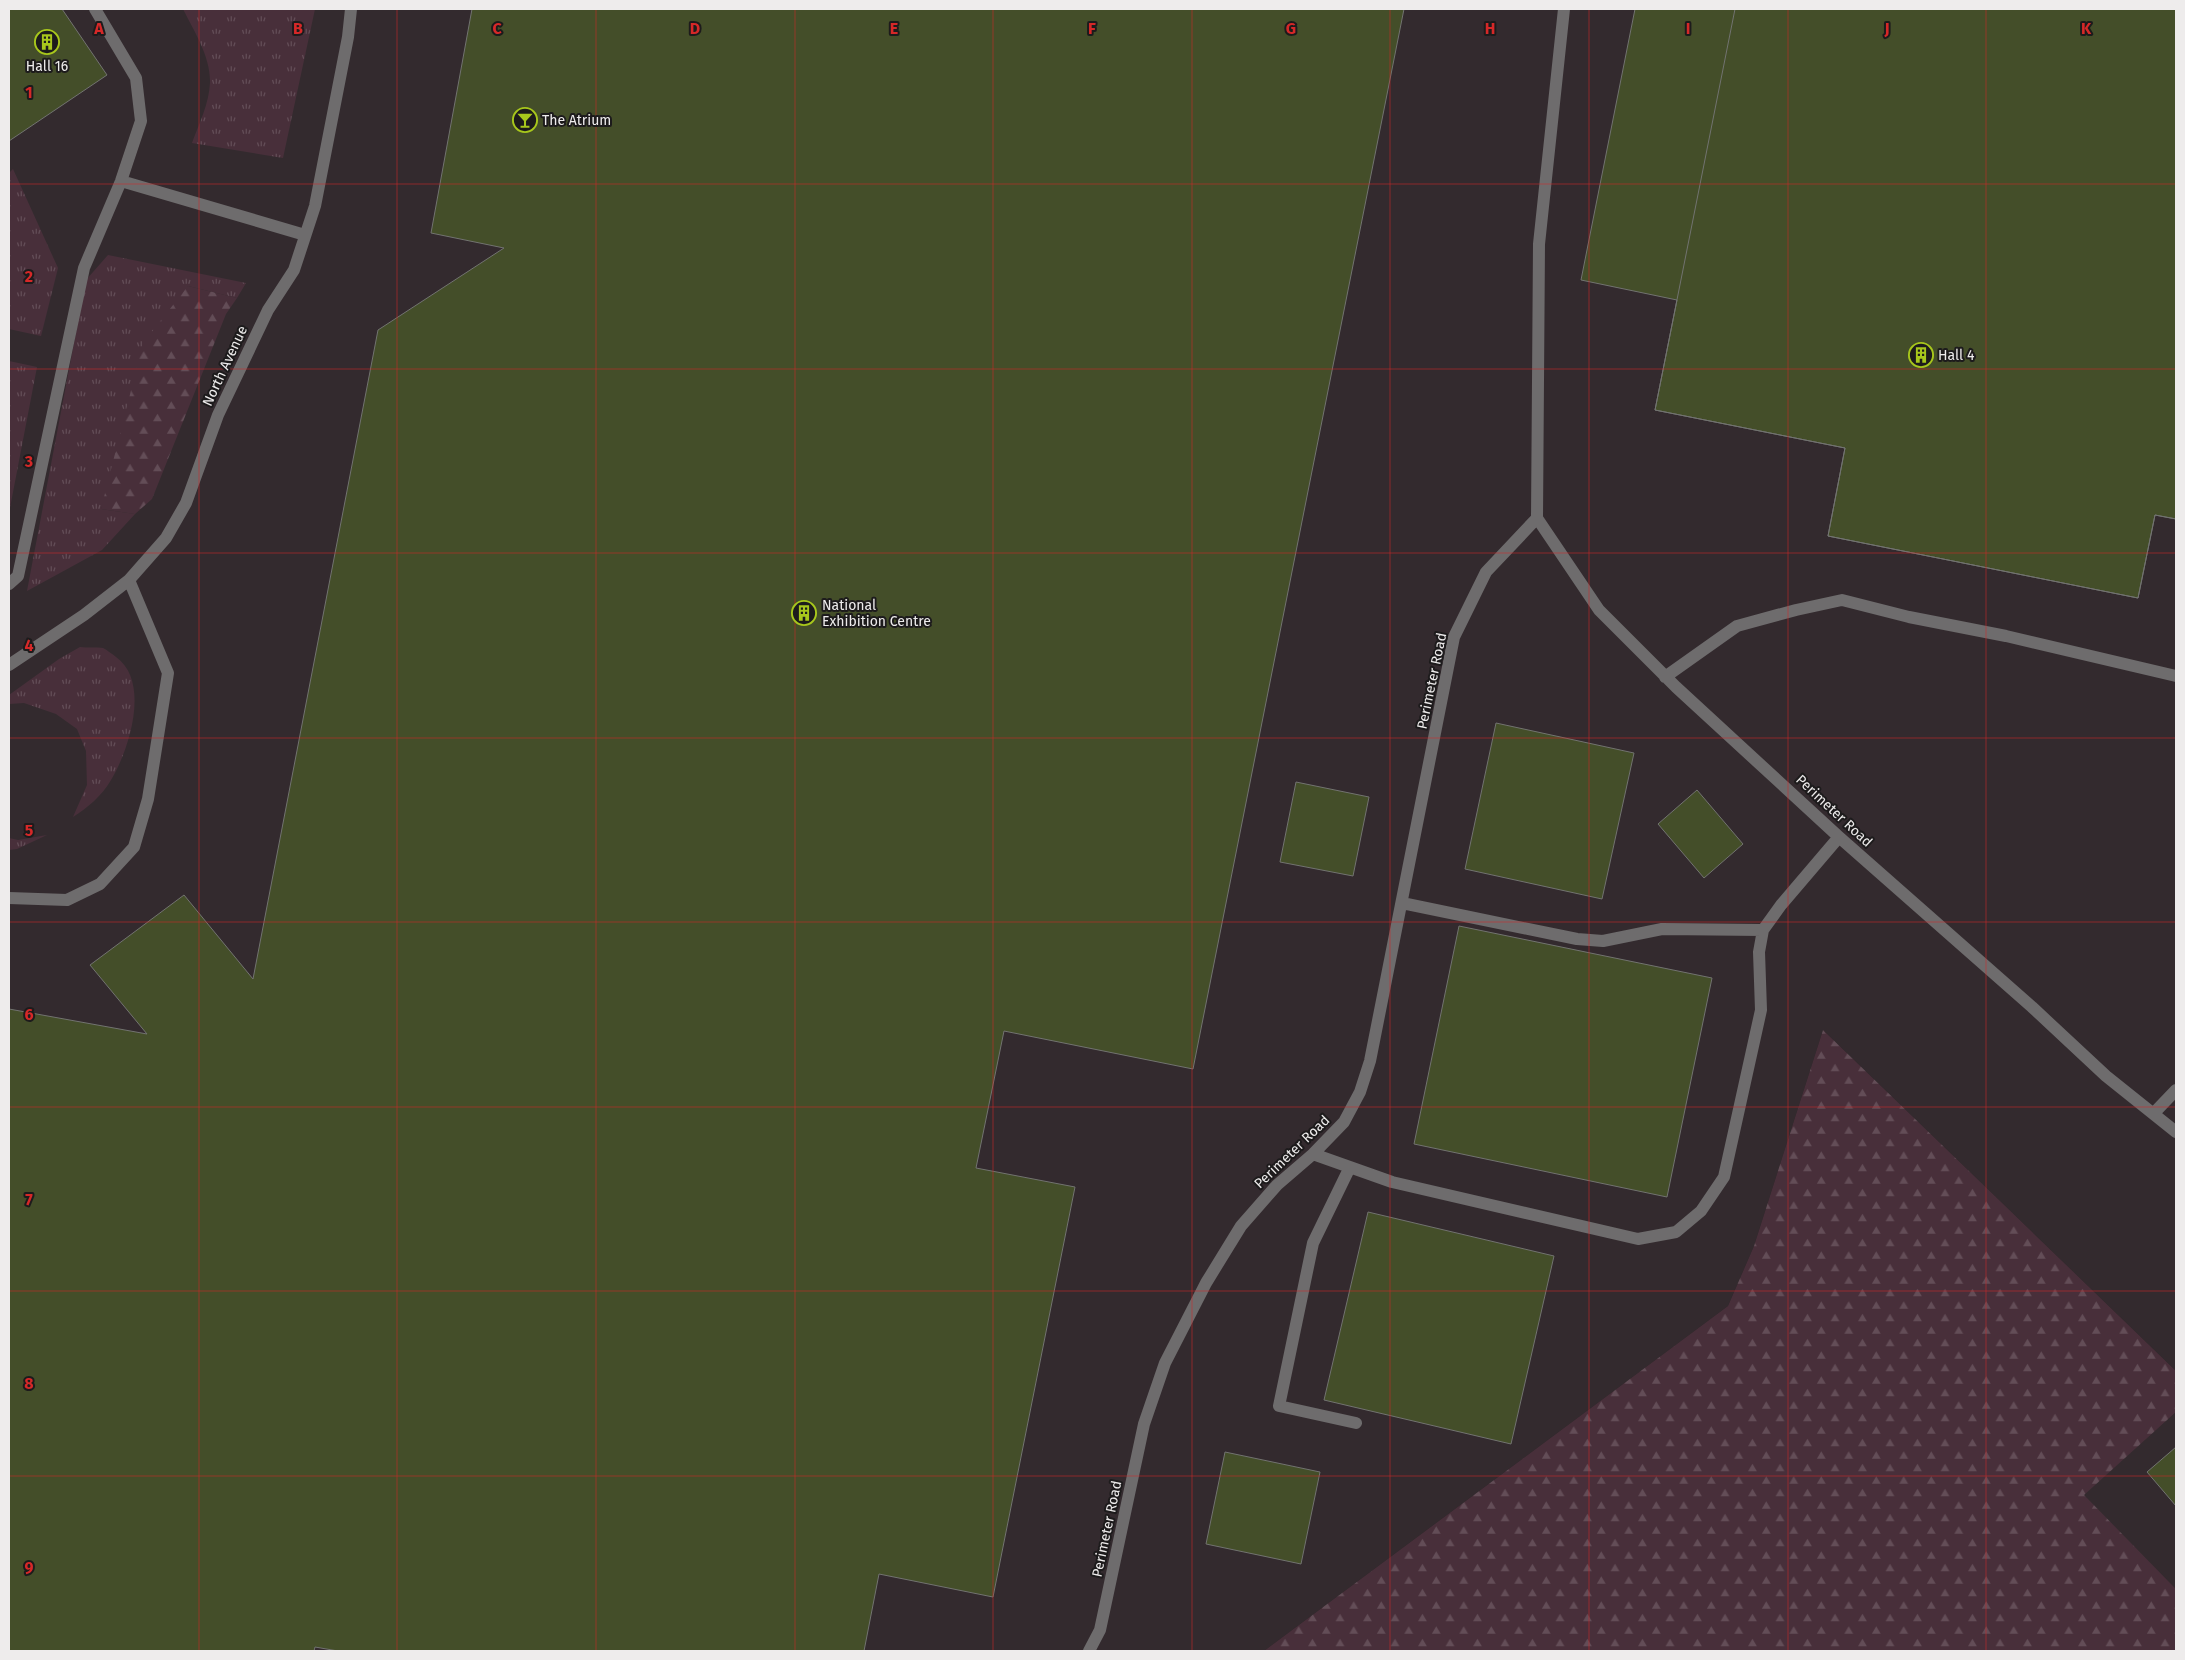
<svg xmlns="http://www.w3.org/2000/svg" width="2185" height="1660" font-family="'Fira Sans',sans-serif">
	<defs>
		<pattern id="grass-tufts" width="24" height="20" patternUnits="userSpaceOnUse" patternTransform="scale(1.25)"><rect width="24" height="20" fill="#482f3a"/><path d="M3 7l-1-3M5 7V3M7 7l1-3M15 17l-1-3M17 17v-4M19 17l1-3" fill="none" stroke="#634d57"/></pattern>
		<pattern id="forest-firs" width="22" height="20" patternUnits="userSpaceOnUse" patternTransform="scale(1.25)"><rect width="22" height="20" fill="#482f3a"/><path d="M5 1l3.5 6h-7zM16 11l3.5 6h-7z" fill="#634d57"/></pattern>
	</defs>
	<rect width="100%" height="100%" fill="#272425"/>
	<path fill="#332a2e" d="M9 9H2176V1371L1823 1030 1754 1246 1728 1306 1264 1651H9Z
		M2176 1412V1589L2083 1495Z"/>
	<path fill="url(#grass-tufts)" d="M183 9H315L283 158 192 143C199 124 209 104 210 83 211 57 194 31 183 9Z
		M13 169 58 268 41 336 9 329V173Z
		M108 255 246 283 237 298 188 286 101 509 135 514 102 550 27 591 86 280Z
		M9 361 37 367 9 513Z
		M80 647C87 648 96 647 103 648 107 650 112 654 116 657 151 682 129 750 111 780 102 796 87 808 73 817L87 785 86 751 77 729 56 714 24 703 9 704V695L59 659Z
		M47 835 17 849 9 850V838L18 840Z"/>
	<path fill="url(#forest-firs)" d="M188 286 237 298 226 314 152 499 135 514 101 509 143 343Z
		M1823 1030 2176 1371V1412L2084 1495 2176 1589V1651H1264L1728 1306 1754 1246Z"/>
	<path fill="#444e29" stroke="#727370" d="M9 9H62L107 75 9 141Z
		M472 9H1404L1193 1069 1004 1031 976 1168 1075 1187 993 1597 879 1574 864 1651H338L315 1647 314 1651H9V1009L147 1034 90 965 184 895 253 979 378 330 504 248 431 233Z
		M1635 9H2176V519L2155 515 2138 598 1828 536 1845 448 1655 410 1677 300 1581 280Z
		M1735 9H2176V519L2155 515 2138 598 1828 536 1845 448 1655 410Z
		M1496 723 1634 753 1602 899 1465 869Z
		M1296 782 1369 797 1353 876 1280 862Z
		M1697 790 1743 844 1704 878 1658 824Z
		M1459 926 1712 978 1667 1197 1414 1144Z
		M1368 1212 1554 1256 1511 1444 1324 1400Z
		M2176 1447V1506L2147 1472Z
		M1225 1452 1320 1472 1301 1564 1206 1544Z"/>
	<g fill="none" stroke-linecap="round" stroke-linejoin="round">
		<path stroke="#6e6c6d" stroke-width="12" d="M121 181 305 235
			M1537 518 1539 244 1564 9
			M9 584 18 576 84 268 121 181 141 121 136 78 95 9
			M9 665 84 615 129 580 166 538 186 503 218 415 268 310 294 270 315 206 348 37 351 9
			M1665 677 1737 626 1796 610 1842 600 1909 617 2006 636 2176 676
			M9 898 67 900 100 884 134 847 148 799 168 673 129 580
			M1402 903 1577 939 1603 941 1662 929 1763 930
			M2154 1113 2176 1090
			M1313 1154 1392 1182 1638 1239 1676 1232 1701 1211 1724 1177 1761 1010 1759 952 1763 930 1781 905 1839 837
			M1350 1167 1313 1243 1279 1406 1356 1423
			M1089 1651 1100 1630 1144 1424 1165 1363 1206 1283 1241 1226 1277 1185 1313 1154 1344 1122 1360 1092 1370 1061 1454 637 1486 572 1537 518 1599 610 1676 687 1839 837 2032 1007 2106 1076 2176 1132"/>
	</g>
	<path fill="none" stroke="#d62828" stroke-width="1" stroke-opacity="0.55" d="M199 9V1651M397 9V1651M596 9V1651M795 9V1651M993 9V1651M1192 9V1651M1390 9V1651M1589 9V1651M1788 9V1651M1986 9V1651M9 184H2176M9 369H2176M9 553H2176M9 738H2176M9 922H2176M9 1107H2176M9 1291H2176M9 1476H2176"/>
	<defs>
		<symbol id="building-ring" viewBox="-11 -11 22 22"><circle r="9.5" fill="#1d1b1c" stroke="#a8c71c" stroke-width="1.5"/><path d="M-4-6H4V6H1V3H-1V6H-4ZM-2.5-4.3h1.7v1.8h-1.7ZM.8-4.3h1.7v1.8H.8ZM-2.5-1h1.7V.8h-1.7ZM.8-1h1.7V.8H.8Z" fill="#a8c71c"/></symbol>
		<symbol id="bar-ring" viewBox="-11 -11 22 22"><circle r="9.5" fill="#1d1b1c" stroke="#a8c71c" stroke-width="1.5"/><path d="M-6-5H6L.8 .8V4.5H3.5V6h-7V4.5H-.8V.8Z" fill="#a8c71c"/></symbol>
	</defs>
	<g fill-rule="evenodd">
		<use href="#building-ring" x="33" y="28" width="28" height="28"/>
		<use href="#bar-ring" x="511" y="106" width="28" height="28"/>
		<use href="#building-ring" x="1907" y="341" width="28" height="28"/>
		<use href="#building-ring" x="790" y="599" width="28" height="28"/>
	</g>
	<g text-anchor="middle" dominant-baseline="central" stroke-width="4" stroke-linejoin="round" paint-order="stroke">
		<g font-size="14" fill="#eeecec" stroke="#1d1b1c" text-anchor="start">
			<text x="47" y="66" text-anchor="middle">Hall 16</text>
			<text x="542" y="120">The Atrium</text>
			<text x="1938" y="355">Hall 4</text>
			<text x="822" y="605">National<tspan x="822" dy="16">Exhibition Centre</tspan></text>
		</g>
		<g font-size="14" fill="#eeecec" stroke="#1d1b1c">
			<text transform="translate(225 366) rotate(-65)">North Avenue</text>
			<text transform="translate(1432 681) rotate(-78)">Perimeter Road</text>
			<text transform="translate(1834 811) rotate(43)">Perimeter Road</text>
			<text transform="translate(1292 1152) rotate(-44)">Perimeter Road</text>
			<text transform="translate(1107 1529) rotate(-78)">Perimeter Road</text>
		</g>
	</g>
	<g font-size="16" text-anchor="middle" font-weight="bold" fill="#d62828" stroke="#1d1b1c" stroke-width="4" stroke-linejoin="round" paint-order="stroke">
		<text x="99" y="34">A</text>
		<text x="298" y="34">B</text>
		<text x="497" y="34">C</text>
		<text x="695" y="34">D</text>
		<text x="894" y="34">E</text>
		<text x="1092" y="34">F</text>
		<text x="1291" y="34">G</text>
		<text x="1490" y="34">H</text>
		<text x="1688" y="34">I</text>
		<text x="1887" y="34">J</text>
		<text x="2086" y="34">K</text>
		<text x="29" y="98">1</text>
		<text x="29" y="282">2</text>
		<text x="29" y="467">3</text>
		<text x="29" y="651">4</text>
		<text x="29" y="836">5</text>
		<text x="29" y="1020">6</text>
		<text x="29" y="1205">7</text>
		<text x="29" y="1389">8</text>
		<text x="29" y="1573">9</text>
	</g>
	<rect width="2185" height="1660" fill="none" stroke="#eeecec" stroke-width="20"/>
</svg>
